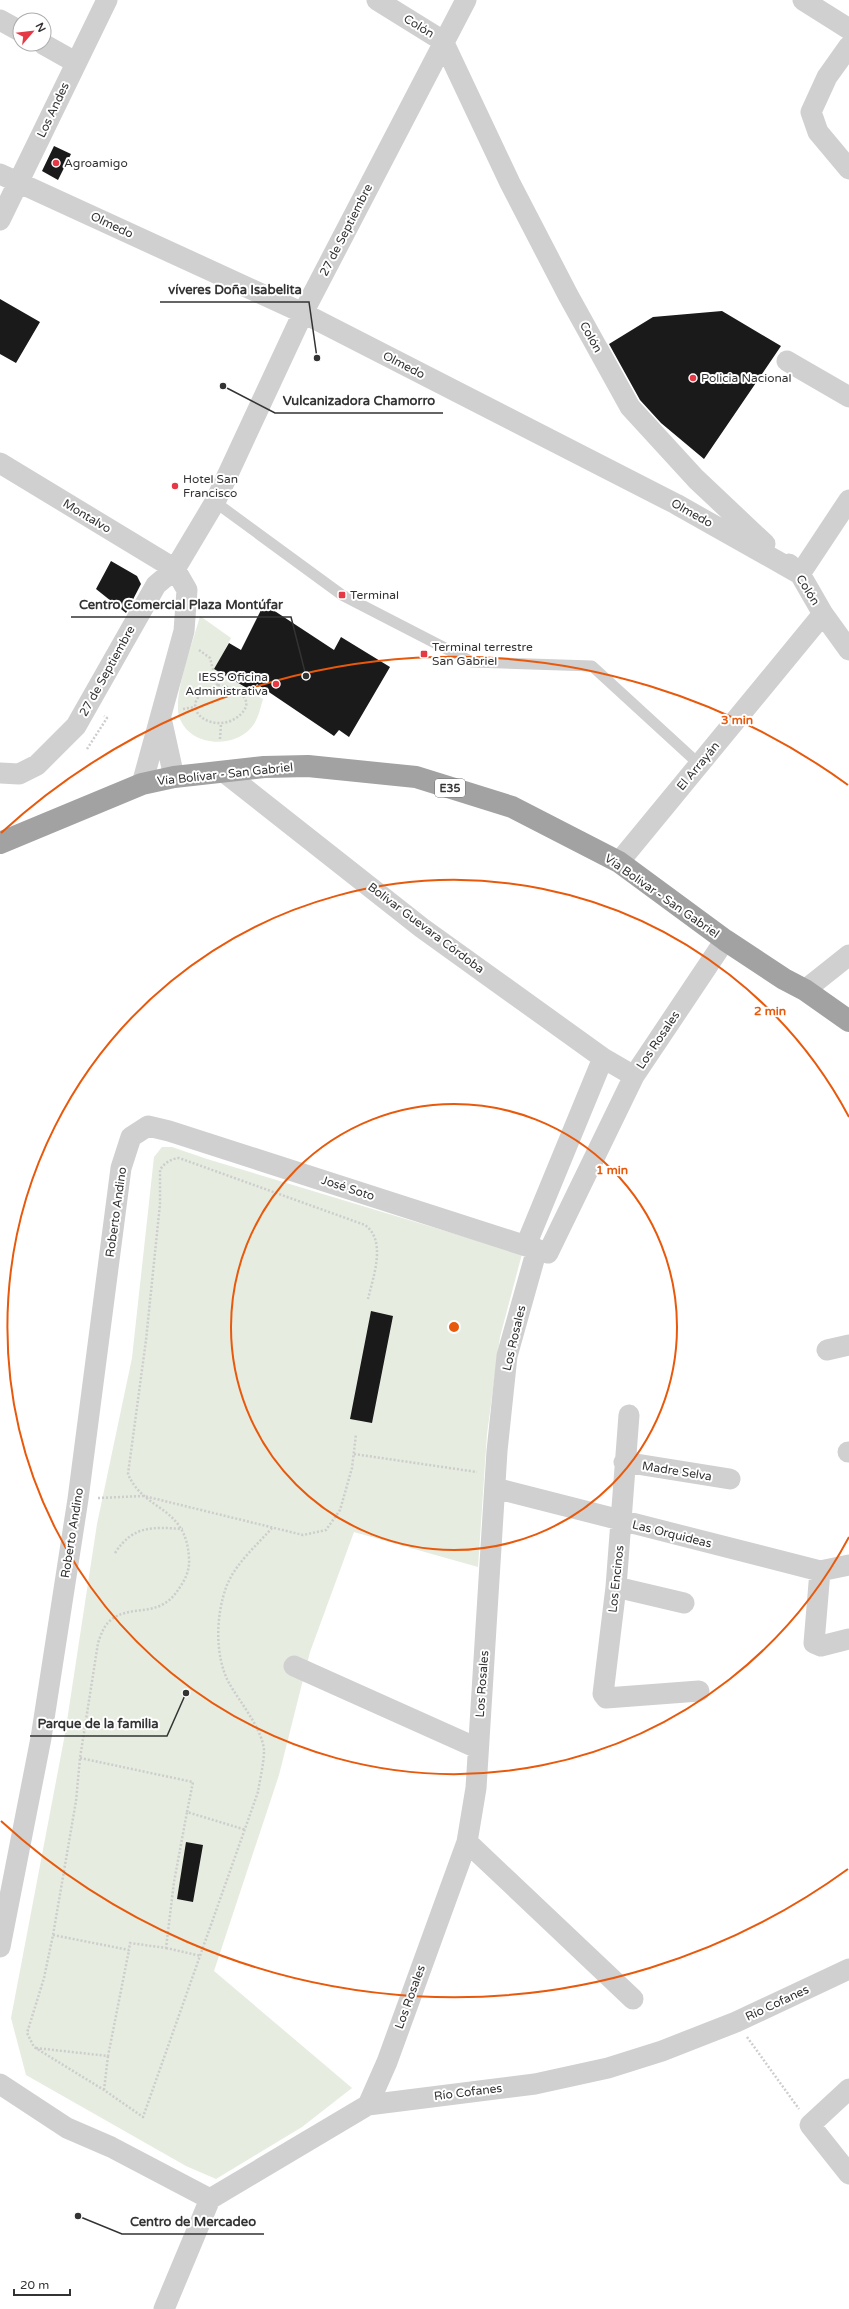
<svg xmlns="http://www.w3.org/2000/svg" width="849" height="2309" font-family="'Varela Round',sans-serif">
	<rect width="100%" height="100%" fill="#fff"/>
	<path fill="#e6ecdf" d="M200 616 231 638 215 669 263 699C260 709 258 721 250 729 231 749 188 746 179 716 173 695 194 639 200 616Z
		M162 1147H172L207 1159 522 1254 500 1337 487 1434 478 1567 354 1532 310 1652 279 1775 214 1971 352 2088 302 2127 216 2179 186 2166 26 2075 11 2018 65 1734 97 1524 132 1358 154 1157Z"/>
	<path fill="#1a1a1a" d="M54 146 71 154 58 180 42 171Z
		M0 299 40 322 16 363 0 354Z
		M722 311 781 346 704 459 661 423 640 400 609 344 653 317Z
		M111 561 137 576 141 584 126 613 96 589Z
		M264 604 334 650 341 637 390 667 349 737 339 730 334 736 257 684 252 691 214 669 229 643 241 650Z
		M371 1311 393 1316 372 1423 350 1419Z
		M186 1842 203 1845 193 1902 177 1899Z"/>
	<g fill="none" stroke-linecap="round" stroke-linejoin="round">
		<path stroke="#cdcdcd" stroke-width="2.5" stroke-dasharray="2 2" stroke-linecap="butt" d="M199 650 210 658 217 685C167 704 215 740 241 714 258 697 230 686 217 685
			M183 709 195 707
			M220 739 221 723
			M87 749 107 718 104 716
			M354 1454 477 1472
			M98 1498 144 1496 303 1535 326 1530 340 1510 352 1468 356 1434
			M272 1528C257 1545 236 1563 227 1585 216 1613 214 1655 229 1683 239 1701 262 1728 264 1750 264 1763 260 1779 258 1792L143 2117 104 2090 34 2047 27 2033 44 1978 53 1935 76 1801 80 1758 98 1643C101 1634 104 1625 112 1619 135 1603 160 1620 180 1587 186 1578 190 1569 189 1558 186 1505 144 1512 128 1474L146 1340 160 1204V1170C164 1163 171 1159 179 1158L365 1225C387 1241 373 1277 368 1299
			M115 1553C133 1525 153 1527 183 1529
			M80 1758 193 1782 187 1812 246 1830
			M53 1935 129 1950 130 1943 166 1948 174 1882 187 1812
			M166 1948 201 1956
			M747 2037 799 2109
			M36 2048 108 2056 129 1950
			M104 2090 108 2056"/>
		<path stroke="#d0d0d0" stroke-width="11" d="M215 502 342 595 472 662 592 666 700 765"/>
		<path stroke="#d0d0d0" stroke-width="21" d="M377 0 443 41 510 183 568 295 630 407 696 479 765 544
			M803 0 849 29
			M0 20 20 31
			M43 44 75 62
			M849 46 827 77 811 112 818 132 849 169
			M0 174 303 313 676 504 800 574 849 500
			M0 220 107 0
			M787 361 849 397
			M0 463 175 569 187 590 184 631 142 784
			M789 564 800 574 823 614 849 650
			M161 718 174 777
			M224 772 422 928 603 1058 634 1076
			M0 773 19 774 37 765 76 726 156 585 175 569 215 502 303 313 466 0
			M619 862 823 614
			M805 990 849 955
			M526 1245 603 1058
			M827 1350 849 1345
			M629 1415 616 1587 603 1694 606 1698 699 1691
			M848 1452H849
			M624 1462 730 1479
			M495 1488 820 1571 849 1565
			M820 1571 814 1643 821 1646 849 1639
			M616 1587 684 1603
			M294 1666 477 1748
			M467 1842 633 1999
			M0 1947 41 1738 78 1499 121 1168 131 1137 148 1126 169 1131 548 1253 634 1076 725 940
			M0 2084 67 2128 111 2147 210 2199
			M849 2089 810 2125 849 2174
			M368 2105 387 2062 467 1842 476 1788 497 1451 507 1356 537 1249
			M164 2309 210 2199 368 2105 535 2084 608 2068 662 2051 736 2022 849 1969"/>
		<path stroke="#a2a2a2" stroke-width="22" d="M0 843 142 784 174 777 264 767 308 766 416 777 512 807 619 862 725 940 784 979 805 990 849 1021"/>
	</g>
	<g fill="none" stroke="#e8590c" stroke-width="2">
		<circle cx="454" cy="1327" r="223"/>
		<path d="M849 1537A447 447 0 1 1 849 1117"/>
		<path d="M848 1869A670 670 0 0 1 1 1821M1 833A670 670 0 0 1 848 785"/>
	</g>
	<g fill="#e63946" stroke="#fff" stroke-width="1.5">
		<circle cx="56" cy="163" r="4"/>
		<circle cx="693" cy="378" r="4"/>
		<circle cx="175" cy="486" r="4"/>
		<rect x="338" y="591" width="8" height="8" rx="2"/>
		<rect x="420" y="650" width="8" height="8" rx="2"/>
		<circle cx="276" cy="684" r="4"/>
	</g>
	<g text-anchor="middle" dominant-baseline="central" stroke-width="4" stroke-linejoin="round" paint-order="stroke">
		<rect fill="#fff" stroke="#707070" stroke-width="1" x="435" y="779" width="30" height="18" rx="3"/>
		<g font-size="11" font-weight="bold" fill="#333">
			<text x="450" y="788">E35</text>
		</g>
		<g font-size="12" fill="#333" stroke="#fff">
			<text transform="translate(419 26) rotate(32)">Colón</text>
			<text transform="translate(53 110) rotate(-65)">Los Andes</text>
			<text transform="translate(112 225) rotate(25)">Olmedo</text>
			<text transform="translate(346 230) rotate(-63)">27 de Septiembre</text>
			<text transform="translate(591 337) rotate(61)">Colón</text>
			<text transform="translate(404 365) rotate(27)">Olmedo</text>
			<text transform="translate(692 513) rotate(29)">Olmedo</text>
			<text transform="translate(87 516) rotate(31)">Montalvo</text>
			<text transform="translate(808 590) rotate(58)">Colón</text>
			<text transform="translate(107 671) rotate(-61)">27 de Septiembre</text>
			<text transform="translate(698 766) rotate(-50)">El Arrayán</text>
			<text transform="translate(225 774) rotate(-6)">Vía Bolívar - San Gabriel</text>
			<text transform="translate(662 896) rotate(35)">Vía Bolívar - San Gabriel</text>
			<text transform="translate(426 928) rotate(37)">Bolívar Guevara Córdoba</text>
			<text transform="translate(658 1040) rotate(-56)">Los Rosales</text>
			<text transform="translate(348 1188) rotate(18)">José Soto</text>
			<text transform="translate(116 1212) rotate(-82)">Roberto Andino</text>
			<text transform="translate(514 1338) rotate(-77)">Los Rosales</text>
			<text transform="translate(677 1471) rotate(9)">Madre Selva</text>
			<text transform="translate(72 1533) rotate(-81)">Roberto Andino</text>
			<text transform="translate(672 1534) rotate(14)">Las Orquideas</text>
			<text transform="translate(616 1579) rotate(-84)">Los Encinos</text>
			<text transform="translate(482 1684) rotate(-86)">Los Rosales</text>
			<text transform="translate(410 1997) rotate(-70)">Los Rosales</text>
			<text transform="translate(777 2003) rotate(-25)">Río Cofanes</text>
			<text transform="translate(468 2092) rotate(-7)">Río Cofanes</text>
		</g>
		<g font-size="12" fill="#333" stroke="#fff" text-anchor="start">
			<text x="64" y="163">Agroamigo</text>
			<text x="701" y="378">Policia Nacional</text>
			<text x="183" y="479">Hotel San<tspan x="183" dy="14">Francisco</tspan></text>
			<text x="350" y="595">Terminal</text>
			<text x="432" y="647">Terminal terrestre<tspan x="432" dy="14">San Gabriel</tspan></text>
			<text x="268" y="677" text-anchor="end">IESS Oficina<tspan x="268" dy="14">Administrativa</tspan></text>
		</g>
	</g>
	<circle cx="454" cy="1327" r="6" fill="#e8590c" stroke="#fff" stroke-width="2"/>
	<g font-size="12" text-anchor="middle" font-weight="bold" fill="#e8590c" stroke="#fff" stroke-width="4" stroke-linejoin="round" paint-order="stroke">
		<text x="737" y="724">3 min</text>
		<text x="770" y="1015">2 min</text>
		<text x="612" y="1174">1 min</text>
	</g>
	<path fill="none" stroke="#333" stroke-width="1.5" d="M317 358L309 302H160M223 386L275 413H443M306 676L291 617H71M186 1693L167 1736H30M78 2216L122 2234H264"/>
	<g fill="#333" stroke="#fff" stroke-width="1.5">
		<circle cx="317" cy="358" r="4"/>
		<circle cx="223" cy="386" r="4"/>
		<circle cx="306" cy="676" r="4"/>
		<circle cx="186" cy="1693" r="4"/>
		<circle cx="78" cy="2216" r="4"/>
	</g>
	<g font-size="13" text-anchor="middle" font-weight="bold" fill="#333" stroke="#fff" stroke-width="4" stroke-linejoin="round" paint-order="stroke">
		<text x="235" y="294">víveres Doña Isabelita</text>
		<text x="359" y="405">Vulcanizadora Chamorro</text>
		<text x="181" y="609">Centro Comercial Plaza Montúfar</text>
		<text x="98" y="1728">Parque de la familia</text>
		<text x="193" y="2226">Centro de Mercadeo</text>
	</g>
	<g transform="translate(32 32) rotate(62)"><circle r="19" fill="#ffffff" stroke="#adadad"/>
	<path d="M0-3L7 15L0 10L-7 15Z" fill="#e63946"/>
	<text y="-6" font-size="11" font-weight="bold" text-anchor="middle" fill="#333333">N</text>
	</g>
	<path d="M14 2289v6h56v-6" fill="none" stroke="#333333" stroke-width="2"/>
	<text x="20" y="2289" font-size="12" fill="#333333" stroke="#ffffff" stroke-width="3" paint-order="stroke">20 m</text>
</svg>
